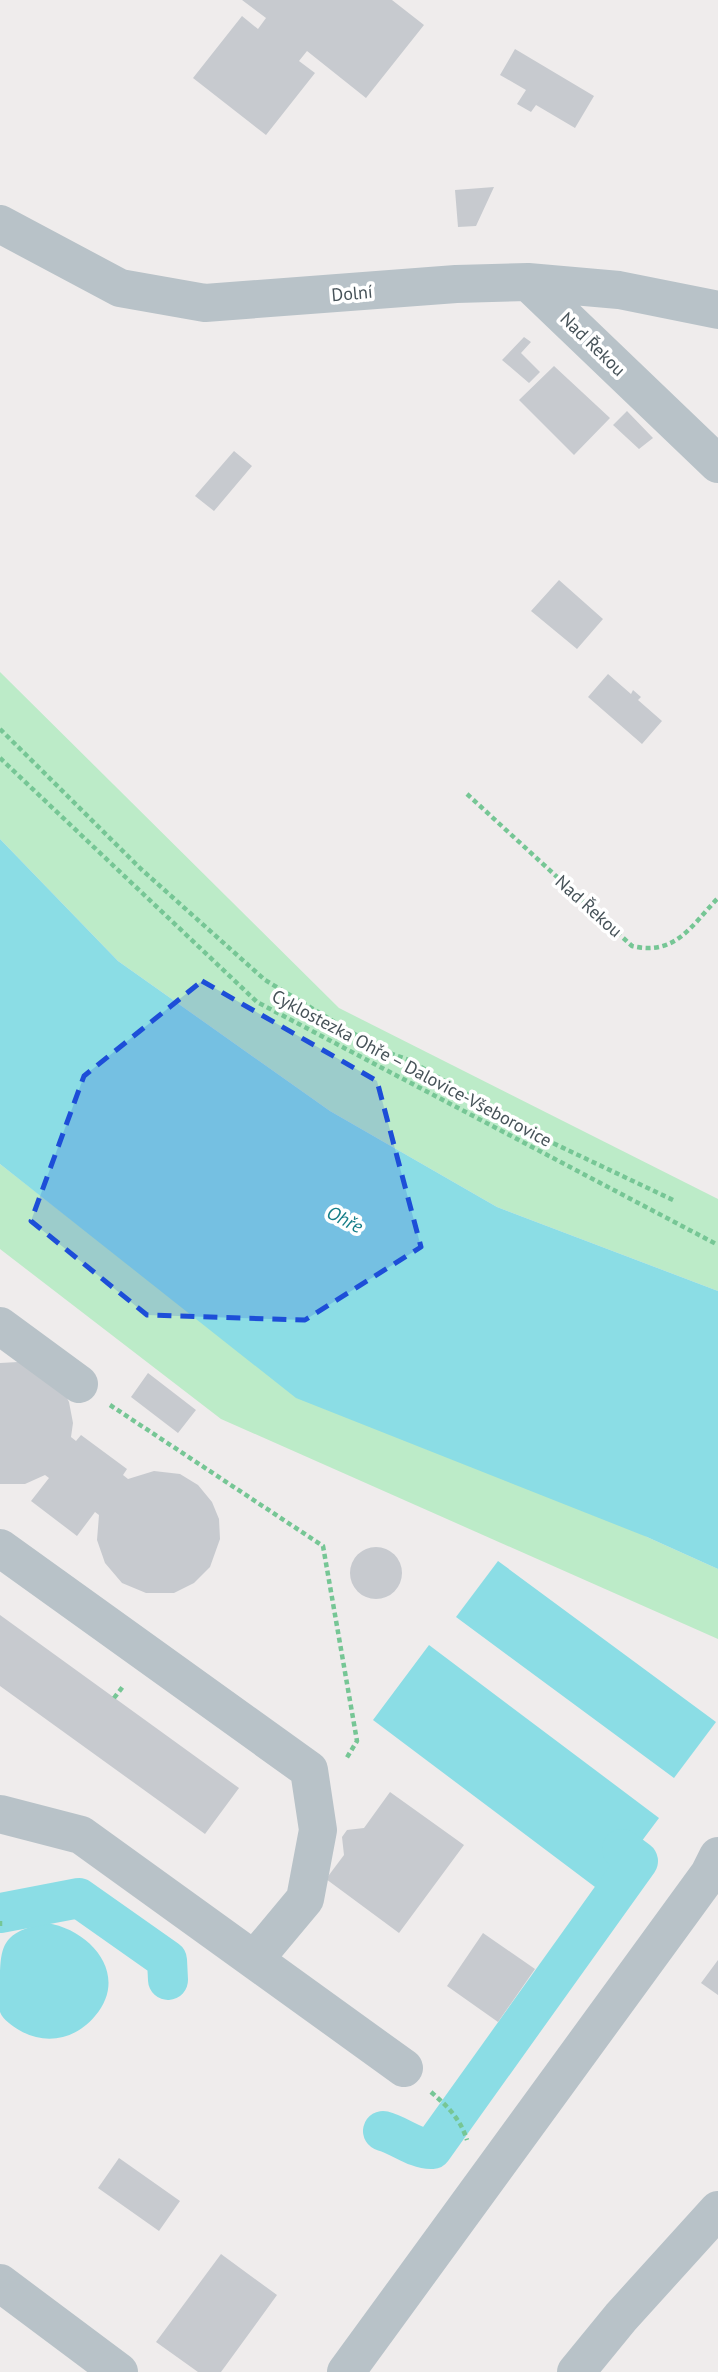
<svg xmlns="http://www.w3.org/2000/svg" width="718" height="2372" font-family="'PT Sans',sans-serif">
	<rect width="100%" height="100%" fill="#efecec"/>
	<path fill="#bcebc8" d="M0 672 339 1008 718 1199V1291L497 1207 330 1111 118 961 0 839Z
		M0 1164 78 1225 647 1537 718 1569V1639L221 1419 0 1249Z"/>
	<path fill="#8bdde5" d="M0 839 118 961 330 1111 497 1207 718 1291V1569L647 1537 296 1398 0 1164Z
		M498 1561 716 1722 674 1778 456 1617Z
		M429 1645 659 1818 603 1893 373 1720Z
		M47 1923C91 1930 130 1975 95 2016 76 2039 46 2046 19 2030 13 2026 3 2020 0 2012 0 2005 0 1993 0 1985 0 1943 3 1932 47 1923Z"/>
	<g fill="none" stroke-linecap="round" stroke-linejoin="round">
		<path stroke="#8bdde5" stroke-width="40" d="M0 1913 79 1898 167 1960 168 1980
			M383 2131C399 2135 417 2150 432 2149L638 1861 622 1849"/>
	</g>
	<path fill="#c7cacf" d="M242 0H392L424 25 366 98 307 51 299 61 315 73 266 135 193 78 242 16 258 29 266 18Z
		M515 49 594 96 575 128 536 105 531 112 517 104 526 90 500 75Z
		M494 187 476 226 458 227 455 190Z
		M524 337 531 342 521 353 540 372 529 383 502 360Z
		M554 366 610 418 574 455 519 400Z
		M627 411 653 438 639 449 613 425Z
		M234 451 252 466 214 511 195 496Z
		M559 580 603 619 577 649 531 611Z
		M608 674 631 694 633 690 641 697 638 700 662 721 642 744 588 697Z
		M18 1362 59 1383 69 1402 73 1423 71 1437 76 1441 81 1435 127 1469 123 1475 128 1479 154 1471 180 1474 198 1485 212 1502 219 1519 220 1539 210 1567 194 1583 174 1593H146L122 1583 105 1563 97 1540 99 1515 95 1512 77 1536 31 1501 49 1478 45 1475 25 1484H0V1363Z
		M148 1373 196 1410 178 1433 131 1397Z
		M350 1573a26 26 0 1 1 52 0a26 26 0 1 1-52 0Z
		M0 1615 239 1788 205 1834 0 1686Z
		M390 1792 464 1845 399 1933 326 1879 344 1855 342 1837 347 1830 364 1828Z
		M483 1933 535 1969 498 2022 447 1986Z
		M718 1960V1995L701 1983Z
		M119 2158 180 2201 159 2231 98 2188Z
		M221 2254 277 2295 221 2372H198L156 2342Z"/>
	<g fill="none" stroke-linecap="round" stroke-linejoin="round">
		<path stroke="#76c695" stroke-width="4.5" stroke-dasharray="5 3.5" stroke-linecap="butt" d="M0 729 141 869 265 980 381 1050 409 1060 538 1136 673 1200
			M0 758 257 1002 718 1245
			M467 794 632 946C676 956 691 926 718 898
			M110 1405 323 1546 357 1741 346 1759
			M114 1698 124 1685
			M0 1921V1928
			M431 2092C447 2106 460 2118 467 2140"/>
		<path stroke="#b8c2c8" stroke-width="38" d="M0 224 120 288 205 303 456 284 528 282 619 290 718 310
			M528 282 718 464
			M0 1326 79 1384
			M0 1548 309 1770 318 1830 305 1899 254 1960
			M0 1814 81 1835 404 2068
			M0 2283 119 2372
			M346 2372 709 1874 718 1856
			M576 2372 621 2317 718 2210"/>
	</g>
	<path fill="#1d4ed8" fill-opacity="0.2" stroke="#1d4ed8" stroke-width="5" stroke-dasharray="14 9" stroke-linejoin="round" d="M202 981 377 1081 421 1247 305 1320 147 1315 31 1221 84 1076Z"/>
	<g text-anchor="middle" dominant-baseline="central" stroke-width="7" stroke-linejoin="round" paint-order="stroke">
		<g font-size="18" fill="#465258" stroke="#fff">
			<text transform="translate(352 293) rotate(-5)">Dolní</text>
			<text transform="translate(593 344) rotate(44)">Nad Řekou</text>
			<text transform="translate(589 906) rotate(42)">Nad Řekou</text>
			<text transform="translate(412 1068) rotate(28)">Cyklostezka Ohře – Dalovice-Všeborovice</text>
		</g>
		<g font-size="19" font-style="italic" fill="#147d87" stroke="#fff">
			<text transform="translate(345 1219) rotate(27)">Ohře</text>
		</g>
	</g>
</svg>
